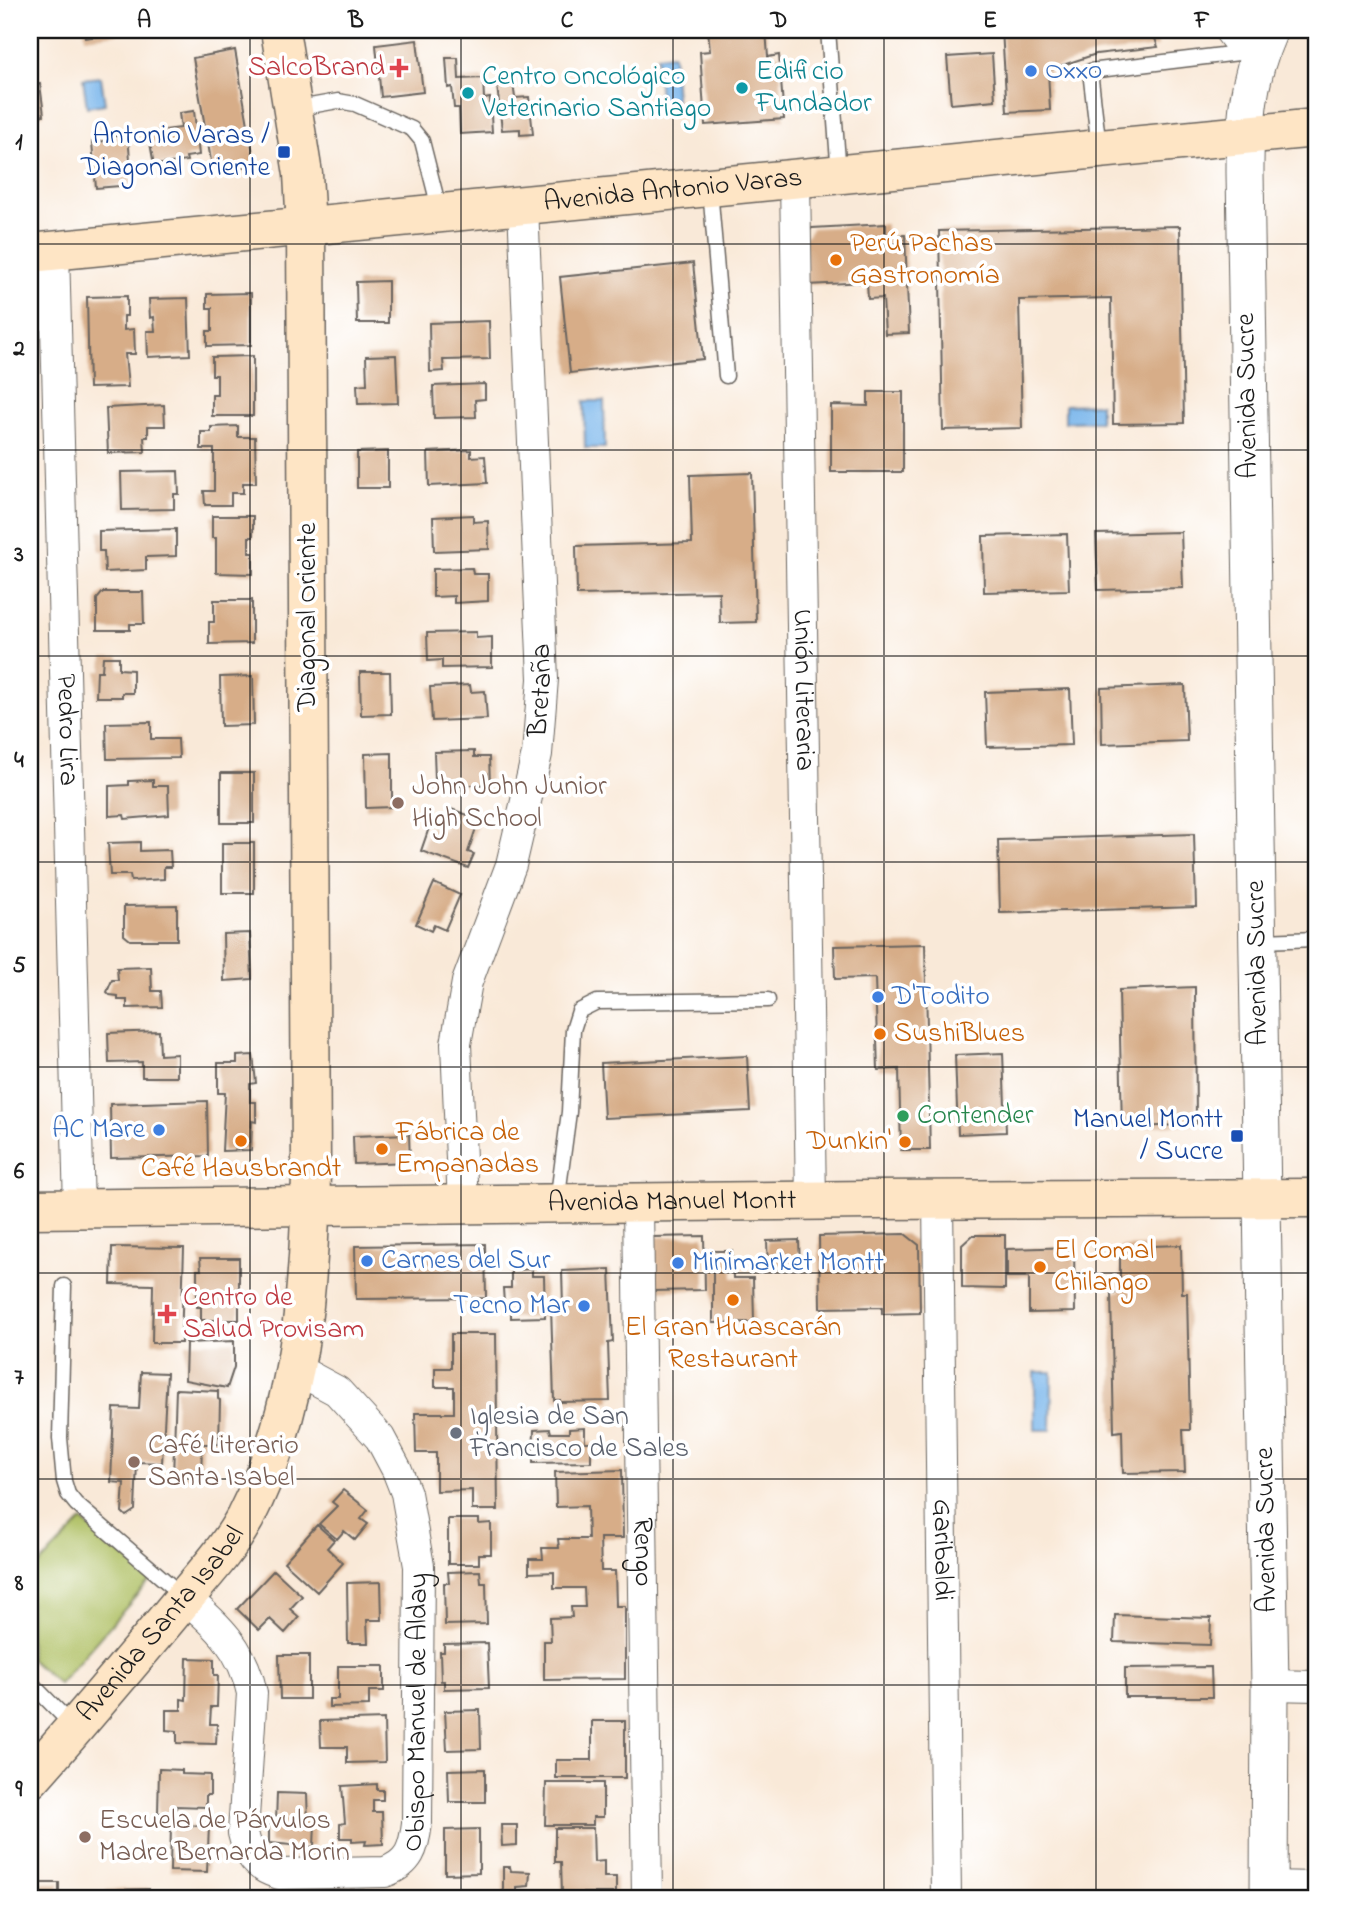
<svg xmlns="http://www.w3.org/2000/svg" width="1346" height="1929" font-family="'Indie Flower',sans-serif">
	<rect width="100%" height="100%" fill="#fff"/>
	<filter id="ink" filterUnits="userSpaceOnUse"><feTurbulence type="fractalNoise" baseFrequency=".0143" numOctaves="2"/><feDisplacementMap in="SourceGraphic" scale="14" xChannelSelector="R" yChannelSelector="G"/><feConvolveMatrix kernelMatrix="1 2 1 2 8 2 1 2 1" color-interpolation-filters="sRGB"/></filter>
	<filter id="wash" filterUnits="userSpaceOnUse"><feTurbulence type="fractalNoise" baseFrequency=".00686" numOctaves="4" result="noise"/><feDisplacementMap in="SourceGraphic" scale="28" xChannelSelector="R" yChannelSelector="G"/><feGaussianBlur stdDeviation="1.57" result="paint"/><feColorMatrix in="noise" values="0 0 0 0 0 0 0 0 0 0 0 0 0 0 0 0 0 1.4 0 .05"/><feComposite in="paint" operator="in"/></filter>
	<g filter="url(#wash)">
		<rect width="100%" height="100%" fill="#f9e9d8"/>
		<path fill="#afc063" stroke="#666e40" stroke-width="2" d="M82 1521 152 1578 59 1684 30 1659V1574Z"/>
		<path fill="#78b5eb" stroke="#4a6884" stroke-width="2" d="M673 55 676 101 660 102 657 56Z
			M101 77 105 104 87 107 83 79Z
			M584 401H604L605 448H585Z
			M1100 404V421L1065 422V405Z
			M1035 1372H1052L1051 1430H1035Z"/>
		<g id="blocks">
			<path fill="#d7ad88" d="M84 30H140V31L85 38Z
				M708 30H766L768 57 779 55 784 119 705 125 700 52 710 51Z
				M1002 30H1152L1158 47 1096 54 1048 70 1050 110 1007 112Z
				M417 40 423 92 381 97 376 45Z
				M235 50 255 165 213 172 193 58Z
				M992 54 995 100 951 104 947 57Z
				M446 58H458L459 79 483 78 484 99 490 98 492 132 460 134 459 108H454L452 87 448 88Z
				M513 83 515 98 529 97 533 134 520 135V129L502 130 497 85Z
				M40 84 44 115 30 117V86Z
				M194 111 199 155 186 157 187 161 154 165 148 132 181 128 179 113Z
				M128 135 132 185 96 188 92 142 108 141V137Z
				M886 224V236L905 235 909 333 885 334 883 298 868 299 867 282 807 285 805 238 812 228Z
				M1180 226 1184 423 1113 424 1111 298 1019 300 1022 428 943 430 939 231Z
				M693 263 703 359 570 373 560 277Z
				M388 281V323H357L356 282Z
				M251 293V345L207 346V331H212V308H207V294Z
				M127 296V316H124V330L134 329 135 354H125L128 387 89 388 87 297Z
				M188 298 190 355 148 357 147 331H155L154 317 150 318 149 299Z
				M489 321 490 359 443 360 444 371 430 372 429 323Z
				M396 355 398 403 358 404 357 385 367 384 366 356Z
				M253 356V416H212V395H217V375H212V357Z
				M485 384V399L475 400 476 417 434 418 433 386Z
				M868 392H903V472H831V405L868 406Z
				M164 405 165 426H148V437H144L145 452 108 453 106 408Z
				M1310 406H1316V454H1310Z
				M238 426V437H255L256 483H243V493H231V505H205L204 491H214V449H201V432H211V427Z
				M471 450V457L485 456 487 483 429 486 428 452Z
				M388 451V488H357V452Z
				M178 471 179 494H174V509L122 510 121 472Z
				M752 473 756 622 720 623 719 592 577 595 576 546 692 543 690 475Z
				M473 515V522L488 521 489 549 434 551 433 517Z
				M212 516H253V537H249V553H253V574L216 573V538H212Z
				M176 529V556L146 557V570L105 572 104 551H99V531Z
				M1181 532 1183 588 1098 590 1096 534Z
				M1067 534 1069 590 984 592 983 536Z
				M472 568 473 574H488V601L454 603V596L433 597V569Z
				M103 592H143L144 624H130V630H97V599Z
				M214 600H252V643L209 644V622H214Z
				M476 632V638L492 637V667L442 668V660L428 661 427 633Z
				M103 657H119V669L133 670V693H122V697H96L97 671H102Z
				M360 672H390L391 714 361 715Z
				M253 676 254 725 221 726 220 677Z
				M470 685 471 692 485 691 487 719 432 721 430 687Z
				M1185 685 1187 741 1102 744 1101 688Z
				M1070 689 1072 745 987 747 985 692Z
				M151 722V739H178L179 758 107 759 106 723Z
				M474 751V757H489L490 784 456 786 455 780H435L434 752Z
				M392 753V807L366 808 365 754Z
				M221 773H254V823H221Z
				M153 780V786H168L169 815 125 819 124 815 109 816V786L129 785V781Z
				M451 809 479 819 468 852 474 854 468 868 421 851 430 825 444 830Z
				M1194 834 1196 907 1000 913 998 840Z
				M140 842V851L170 850 171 867H164V879L131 881 130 875H110L108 843Z
				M222 843H254V893H222Z
				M434 883 460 895 445 930 434 925 431 931 416 924Z
				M177 905V940H130L124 935V906Z
				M250 933 252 979 224 981 223 934Z
				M925 944 930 1150H901L899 1069 878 1070 875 978 835 979 834 946Z
				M151 967 152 991H161L162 1007 127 1008V1000H118V996L110 995 107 992 112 980H118L117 968Z
				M1195 987 1196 1124 1122 1128 1119 990Z
				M159 1031 160 1055 177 1054V1077H142V1062L109 1063 108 1033Z
				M1003 1053 1006 1132 958 1134 955 1055Z
				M253 1055 256 1083 250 1084V1102H256V1122L252 1121 251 1150 222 1151 225 1093H218V1063H237V1056Z
				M747 1056 750 1111 604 1118 601 1063Z
				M207 1101 208 1156 111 1158 110 1104Z
				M409 1134 410 1162 354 1164 353 1136Z
				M905 1234 919 1245 920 1313 882 1314V1307L820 1308 819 1236Z
				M973 1235H1005V1289L962 1288V1245Z
				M704 1236 705 1290 652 1291V1237Z
				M799 1240 800 1268 768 1269 767 1241Z
				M485 1244 486 1298 356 1299 355 1246Z
				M1181 1245 1182 1293H1187L1190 1430H1183L1185 1472 1123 1473 1122 1431 1114 1432 1111 1293 1120 1292V1247Z
				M112 1247 184 1248 181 1343H152L153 1285 111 1284Z
				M1074 1247 1075 1312 1029 1313V1277H1007V1249Z
				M713 1251H732L733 1278H753L754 1322 713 1323Z
				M200 1258H239V1320H201V1307H197V1270H201Z
				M532 1269V1276H544L545 1317 511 1318V1304H504L503 1288H511V1270Z
				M610 1269 613 1342 608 1343 610 1401 560 1402V1400H554L551 1307 563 1306 562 1271Z
				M451 1334H496L498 1510H472V1490L436 1491V1453H416L415 1413H454V1387H435V1368H451Z
				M234 1341V1367L227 1388 185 1380 186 1343Z
				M141 1372 167 1373 162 1463 137 1462 135 1510 126 1516 122 1512 124 1483 111 1482 114 1408 139 1409Z
				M176 1389 218 1391V1399L220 1400 219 1444H202L201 1478 173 1477Z
				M1313 1410H1316V1492H1313Z
				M585 1428V1442H591V1462L533 1463 534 1430 550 1429 551 1433H569V1429Z
				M622 1470 623 1538H600L601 1571H615L616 1606H625V1679L544 1680V1641H551L550 1618 572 1617 571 1607H585L584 1588H554V1572L529 1573V1559H543L542 1548H559L558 1539H588L587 1506 556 1507 555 1472Z
				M343 1490 368 1510 361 1519 368 1524 355 1540 344 1531 337 1539 319 1524 337 1506 332 1502Z
				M448 1519H479V1524L491 1523V1554H479V1564H448Z
				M317 1525 334 1540 327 1548 343 1563 317 1592 284 1562Z
				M274 1570 302 1596 290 1609 299 1617 285 1633 270 1619 259 1630 237 1609Z
				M480 1571 481 1583H486L487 1624 445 1625 444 1583H449L448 1572Z
				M381 1582 382 1620H367L368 1643H348L347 1583Z
				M1115 1615 1211 1618 1210 1645 1114 1642Z
				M487 1643 489 1688 444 1689V1681H441L440 1652H444V1644Z
				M279 1655H309V1699H280Z
				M187 1658 214 1659V1675H218L217 1707H211L210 1724H217L216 1744 177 1743V1731L166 1730V1710H181V1699L186 1700Z
				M338 1666H384V1691H369V1706L329 1707V1699H338Z
				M1211 1667 1212 1697H1125V1668Z
				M480 1710 481 1749 447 1750 445 1711Z
				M384 1719 385 1762 347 1763V1747H321L320 1721Z
				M592 1721H625V1778H556V1760H592Z
				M159 1769 182 1770V1774L210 1775V1795H206V1807L176 1806V1813H158Z
				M485 1769V1802H449L448 1770Z
				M546 1783H603V1817H593V1825H545Z
				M377 1784V1790H383V1800H373V1812H382L383 1844 365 1845 366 1841 352 1842V1838H340V1824L345 1823 342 1786Z
				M277 1793 307 1794 308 1823H315L314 1847 269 1843V1821L276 1822Z
				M171 1825 209 1826 207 1872 170 1871Z
				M501 1825H517V1845L502 1846Z
				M555 1828H593L594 1862 604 1861V1877H616V1893H575L604 1894V1899H571V1893H562L561 1862H555Z
				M479 1829V1873L445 1874V1830Z
				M503 1867H510L511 1871 530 1872 529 1886 517 1887V1893H503Z
				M30 1883H59V1899H30Z
				M149 1889V1899H106V1890Z"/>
		</g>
	</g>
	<g filter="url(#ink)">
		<use href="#blocks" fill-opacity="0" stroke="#69645e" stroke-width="2"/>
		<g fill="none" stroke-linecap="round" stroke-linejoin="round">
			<defs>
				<path id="service" d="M828 30 839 174
					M293 109 338 101 355 104 412 129 422 141 440 212
					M1099 148 1090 71 1247 52
					M710 189 726 376
					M1259 941 1316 939
					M557 1202 569 1112 573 1030 579 1011 597 1002 768 1000
					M64 1286 60 1438 64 1481 68 1494 76 1504 183 1596
					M30 1682 73 1726"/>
				<g id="minor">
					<path d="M1229 30 1239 43 1258 55"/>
					<path id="s1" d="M795 179 811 1201"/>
					<path id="s2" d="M54 250 79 1209"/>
					<path id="s3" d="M938 1200 946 1899"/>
					<path id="s4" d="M638 1204 647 1899"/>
					<path id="s5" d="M463 1205 456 1044 467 982 511 865 537 754 543 679 523 206"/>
					<path id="s6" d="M184 1597C218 1625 243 1649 252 1693L243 1833C248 1855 256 1867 279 1874L385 1872C410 1863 414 1848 417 1823L419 1566 406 1493 397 1470 380 1438 337 1391 296 1369"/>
					<path d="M1270 1685 1316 1686"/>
					<path d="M1269 1886 1316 1887"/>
				</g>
				<path id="tertiary" d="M1269 1899 1270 1685 1245 172C1245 119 1247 80 1269 30"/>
				<g id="secondary">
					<path id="s7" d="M30 253 1316 128"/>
					<path id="s8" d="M30 1209 872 1200 1316 1198"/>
					<path id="s9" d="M30 1779C78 1725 124 1670 171 1614 196 1583 226 1553 245 1518 301 1409 310 1287 311 1167L306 227 303 174 280 30"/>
				</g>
			</defs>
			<use href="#service" stroke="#69645e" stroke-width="17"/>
			<use href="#minor" stroke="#69645e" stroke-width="32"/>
			<use href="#tertiary" stroke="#69645e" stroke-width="39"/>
			<use href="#secondary" stroke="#69645e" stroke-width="41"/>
			<use href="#service" stroke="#fff" stroke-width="14"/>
			<use href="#minor" stroke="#fff" stroke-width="30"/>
			<use href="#tertiary" stroke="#fff" stroke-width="37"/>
			<use href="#secondary" stroke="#fee5c5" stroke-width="38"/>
		</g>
	</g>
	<path fill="none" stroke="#1c1c1c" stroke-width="2" stroke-opacity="0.55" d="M250 30V1899M461 30V1899M673 30V1899M884 30V1899M1096 30V1899M30 244H1316M30 450H1316M30 656H1316M30 862H1316M30 1067H1316M30 1273H1316M30 1479H1316M30 1685H1316"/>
	<g fill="#e0444e" stroke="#fff" stroke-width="2.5">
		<path d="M395.5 57.5h7v7h7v7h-7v7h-7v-7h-7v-7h7z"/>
		<path d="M163.5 1303.5h7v7h7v7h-7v7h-7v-7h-7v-7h7z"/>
	</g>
	<g fill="#3f7fe0" stroke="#fff" stroke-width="2.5">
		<circle cx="1031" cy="71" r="7"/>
		<circle cx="878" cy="997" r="7"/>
		<circle cx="159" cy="1130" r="7"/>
		<circle cx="367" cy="1261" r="7"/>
		<circle cx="678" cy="1263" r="7"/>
		<circle cx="584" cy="1306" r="7"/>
	</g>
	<g fill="#0f9aa8" stroke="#fff" stroke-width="2.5">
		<circle cx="742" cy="88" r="7"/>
		<circle cx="468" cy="93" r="7"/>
	</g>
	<g fill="#1a4fb4" stroke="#fff" stroke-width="2.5">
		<rect x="277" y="145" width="14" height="14" rx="3.5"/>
		<rect x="1230" y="1129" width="14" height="14" rx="3.5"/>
	</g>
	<g fill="#e8710a" stroke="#fff" stroke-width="2.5">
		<circle cx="836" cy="260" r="7"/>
		<circle cx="880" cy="1034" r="7"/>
		<circle cx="241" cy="1141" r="7"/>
		<circle cx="905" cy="1142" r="7"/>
		<circle cx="382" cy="1149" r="7"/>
		<circle cx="1040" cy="1267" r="7"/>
		<circle cx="733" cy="1300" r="7"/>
	</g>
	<g fill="#8d6e63" stroke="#fff" stroke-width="2.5">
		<circle cx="398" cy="803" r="7"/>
		<circle cx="134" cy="1462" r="7"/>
		<circle cx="85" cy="1837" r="7"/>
	</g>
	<circle fill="#2e9e5b" stroke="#fff" stroke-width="2.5" cx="903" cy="1116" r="7"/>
	<circle fill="#6b7280" stroke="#fff" stroke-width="2.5" cx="456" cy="1433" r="7"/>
	<g text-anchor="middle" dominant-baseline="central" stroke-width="7" stroke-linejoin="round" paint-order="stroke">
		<g font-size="28" fill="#be3a42" stroke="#fff" text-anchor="end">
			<text x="385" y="68">SalcoBrand</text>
			<text x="183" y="1298" text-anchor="start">Centro de<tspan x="183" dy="32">Salud Provisam</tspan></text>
		</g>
		<g font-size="28" fill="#366cbe" stroke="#fff" text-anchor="start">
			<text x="1045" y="71">Oxxo</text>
			<text x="892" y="997">D'Todito</text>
			<text x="145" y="1130" text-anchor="end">AC Mare</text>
			<text x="381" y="1261">Carnes del Sur</text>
			<text x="692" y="1263">Minimarket Montt</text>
			<text x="570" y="1306" text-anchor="end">Tecno Mar</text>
		</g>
		<g font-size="28" fill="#0d838f" stroke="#fff" text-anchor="start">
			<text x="756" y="72">Edificio<tspan x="756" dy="32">Fundador</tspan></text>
			<text x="482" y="77">Centro Oncológico<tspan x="482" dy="32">Veterinario Santiago</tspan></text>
		</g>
		<g font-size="28" fill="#164399" stroke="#fff" text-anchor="end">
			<text x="270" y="136">Antonio Varas /<tspan x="270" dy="32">Diagonal Oriente</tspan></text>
			<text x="1223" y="1120">Manuel Montt<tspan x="1223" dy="32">/ Sucre</tspan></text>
		</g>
		<g font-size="28" fill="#1c1c1c" stroke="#fff">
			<text stroke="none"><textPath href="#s7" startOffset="646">Avenida Antonio Varas</textPath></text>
			<text transform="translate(1248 396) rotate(-91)">Avenida Sucre</text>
			<text transform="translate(308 617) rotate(-90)">Diagonal Oriente</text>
			<text stroke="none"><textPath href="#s5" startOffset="527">Bretaña</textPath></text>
			<text stroke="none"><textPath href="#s1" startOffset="511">Unión Literaria</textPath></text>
			<text stroke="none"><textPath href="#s2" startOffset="480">Pedro Lira</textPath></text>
			<text transform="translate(1258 963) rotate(-91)">Avenida Sucre</text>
			<text stroke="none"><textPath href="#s8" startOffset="642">Avenida Manuel Montt</textPath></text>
			<text transform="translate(1267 1530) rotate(-91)">Avenida Sucre</text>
			<text stroke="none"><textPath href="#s3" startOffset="350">Garibaldi</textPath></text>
			<text stroke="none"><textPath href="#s4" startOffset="348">Rengo</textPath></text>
			<text stroke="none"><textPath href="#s9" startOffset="203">Avenida Santa Isabel</textPath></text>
			<text stroke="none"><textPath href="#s6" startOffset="598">Obispo Manuel de Alday</textPath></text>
		</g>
		<g font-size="28" fill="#c56008" stroke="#fff" text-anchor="start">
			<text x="850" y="244">Perú Pachas<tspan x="850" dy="32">Gastronomía</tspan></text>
			<text x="894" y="1034">SushiBlues</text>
			<text x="396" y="1133">Fábrica de<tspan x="396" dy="32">Empanadas</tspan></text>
			<text x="891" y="1142" text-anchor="end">Dunkin'</text>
			<text x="241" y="1169" text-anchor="middle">Café Hausbrandt</text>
			<text x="1054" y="1251">El Comal<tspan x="1054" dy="32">Chilango</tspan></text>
			<text x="733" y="1328" text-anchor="middle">El Gran Huascarán<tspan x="733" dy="32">Restaurant</tspan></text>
		</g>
		<g font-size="28" fill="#785e54" stroke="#fff" text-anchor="start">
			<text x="412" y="787">John John Junior<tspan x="412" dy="32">High School</tspan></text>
			<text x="148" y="1446">Café Literario<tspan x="148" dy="32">Santa Isabel</tspan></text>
			<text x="99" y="1821">Escuela de Párvulos<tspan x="99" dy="32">Madre Bernarda Morin</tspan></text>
		</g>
		<g font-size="28" fill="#27864d" stroke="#fff" text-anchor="start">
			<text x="917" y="1116">Contender</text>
		</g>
		<g font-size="28" fill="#5b616d" stroke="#fff" text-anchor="start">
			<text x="470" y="1417">Iglesia de San<tspan x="470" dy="32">Francisco de Sales</tspan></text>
		</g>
	</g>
	<rect width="1346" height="1929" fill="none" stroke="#fff" stroke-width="77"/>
	<rect x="38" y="38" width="1270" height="1852" fill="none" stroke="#1c1c1c" stroke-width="2.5"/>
	<g font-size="23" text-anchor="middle" font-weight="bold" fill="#1c1c1c">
		<text x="144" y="27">A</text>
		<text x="356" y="27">B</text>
		<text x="567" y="27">C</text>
		<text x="779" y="27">D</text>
		<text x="990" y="27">E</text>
		<text x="1202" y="27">F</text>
		<text x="19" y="149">1</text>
		<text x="19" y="355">2</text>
		<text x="19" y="561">3</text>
		<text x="19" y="767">4</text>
		<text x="19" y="972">5</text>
		<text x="19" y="1178">6</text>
		<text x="19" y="1384">7</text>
		<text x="19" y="1590">8</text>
		<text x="19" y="1796">9</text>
	</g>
</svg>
